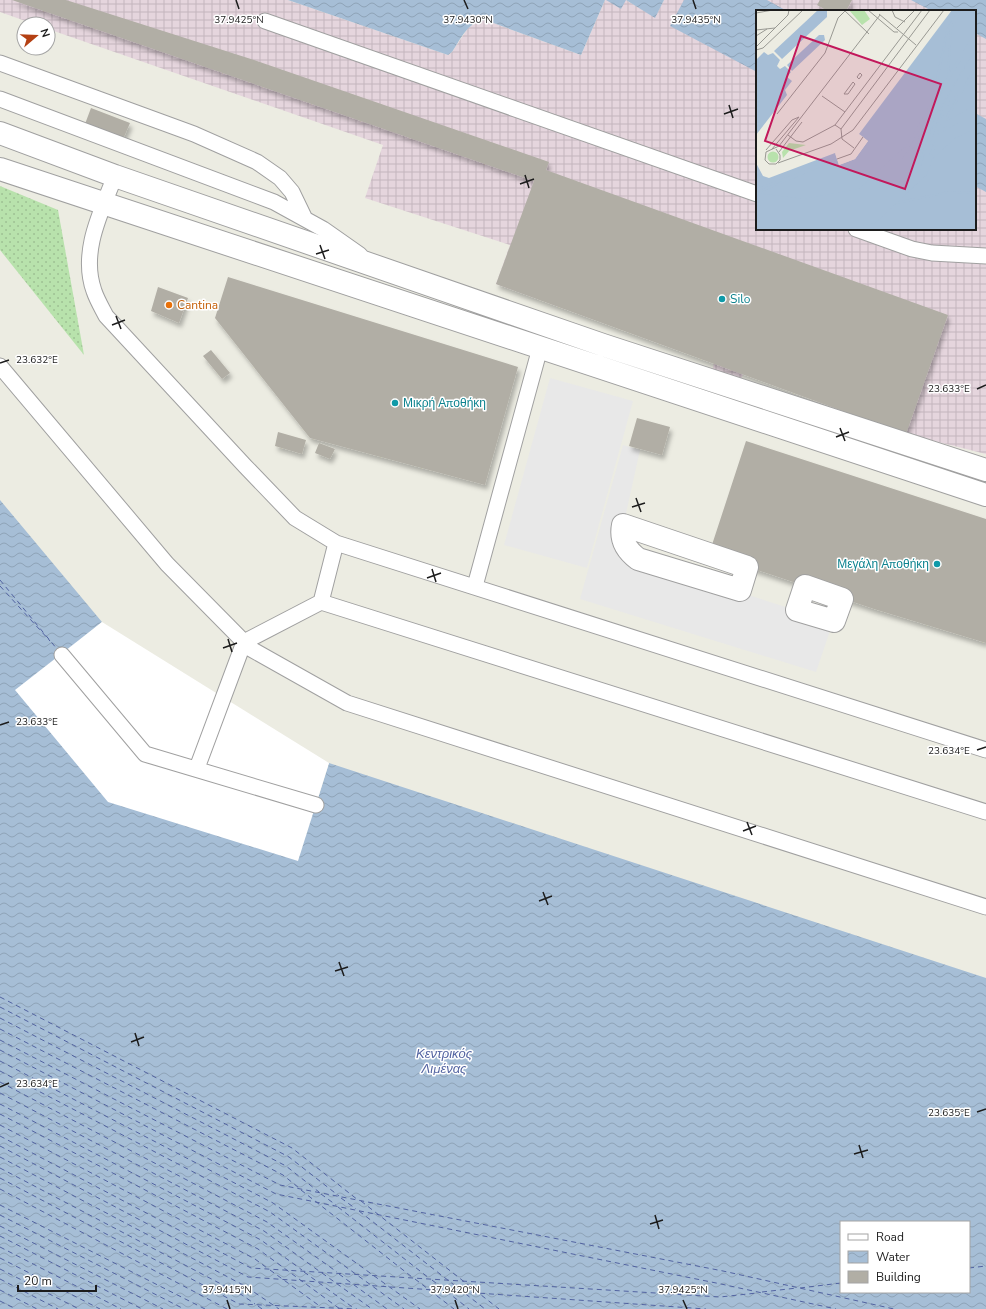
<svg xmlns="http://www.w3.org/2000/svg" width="986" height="1309" font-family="'Nunito Sans',sans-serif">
	<defs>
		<pattern id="industrial-grid" width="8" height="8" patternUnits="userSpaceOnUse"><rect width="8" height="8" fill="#e5d5dd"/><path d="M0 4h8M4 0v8" fill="none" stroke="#c4b6bd"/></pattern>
		<pattern id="grass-dots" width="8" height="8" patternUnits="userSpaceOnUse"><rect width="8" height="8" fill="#b8e2ac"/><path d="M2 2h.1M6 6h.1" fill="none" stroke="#9ec193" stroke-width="1.8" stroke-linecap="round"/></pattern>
		<pattern id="water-waves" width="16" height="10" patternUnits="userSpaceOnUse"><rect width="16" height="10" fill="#a6bed6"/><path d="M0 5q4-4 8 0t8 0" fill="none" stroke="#8ea3b7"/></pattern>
		<filter id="shadow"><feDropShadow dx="2.5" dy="4.5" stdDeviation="2" flood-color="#0004"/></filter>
	</defs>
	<rect width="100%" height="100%" fill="#ecece2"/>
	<path fill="url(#industrial-grid)" fill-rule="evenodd" d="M0 0H288L448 55 452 52 468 28 478 21 485 20 581 55 605 0H626L655 17 664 0H986V454L906 434 743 374 740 383 712 373 714 363 496 284 510 245 365 198 383 145 48 29V24H34L0 12ZM757 11H975V229H757Z"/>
	<path fill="url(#grass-dots)" d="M0 186 58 210 84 355 0 250Z"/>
	<path fill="#e8e8e8" d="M550 378 633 401 587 568 504 545Z
		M623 445 640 450 621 536 638 560 833 622 816 672 580 599Z"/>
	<path fill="url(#water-waves)" fill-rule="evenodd" d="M288 0H605L581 55 485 20C467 22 461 39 452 52L448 55Z
		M606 0H664L655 18 626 0 621 9Z
		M684 0H767L787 11H757V72L670 26Z
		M911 0H986V39L975 33V11H932Z
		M975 113 986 119V192L975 186Z
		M0 500 102 622 62 655 316 805 329 763 986 978V1309H0ZM841 1222H969V1292H841Z"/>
	<path fill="#fff" d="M102 622 329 763 298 861 108 802 15 690Z"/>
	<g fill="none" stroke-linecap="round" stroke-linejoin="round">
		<path stroke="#5263a1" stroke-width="1" stroke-dasharray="5 4" stroke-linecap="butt" d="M0 580 57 649
			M0 586 50 641
			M0 997 292 1148 358 1200
			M0 1007 289 1157 339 1196
			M0 1018 286 1166 319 1192
			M0 1029 283 1175 299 1188
			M0 1040 280 1185 723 1271 894 1309
			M0 1050 276 1194 721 1284 836 1309
			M0 1061 273 1203 420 1309
			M0 1071 270 1212 404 1309
			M0 1082 267 1222 337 1272
			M0 1093 264 1231 319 1271
			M0 1104 261 1240 302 1270
			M0 1114 258 1249 340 1309
			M0 1125 255 1259 267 1268
			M0 1136 251 1268 720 1297 757 1293
			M0 1146 248 1277 706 1309
			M0 1157 245 1286 279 1309
			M0 1168 242 1295 255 1304
			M0 1178 239 1304 357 1309
			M0 1189 227 1309
			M301 1190 412 1277
			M321 1194 336 1205
			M341 1198 356 1209
			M361 1201 499 1309
			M0 1205 205 1309
			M338 1207 429 1278
			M359 1211 485 1309
			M0 1215 184 1309
			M0 1226 163 1309
			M0 1236 142 1309
			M0 1247 121 1309
			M0 1258 100 1309
			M969 1268 986 1266
			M0 1269 79 1309
			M270 1270 321 1307
			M304 1272 355 1309
			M322 1273 372 1309
			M339 1274 387 1309
			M0 1279 58 1309
			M415 1279 454 1309
			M432 1280 469 1309
			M800 1288 841 1283
			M0 1290 37 1309
			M762 1292 797 1288
			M0 1301 16 1309
			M258 1306 262 1309"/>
	</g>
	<path fill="#b1aea5" filter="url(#shadow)" d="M12 0H66L254 60 549 162 546 170 948 315 906 434 496 284 534 181Z
		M820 0H852L846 11H828L817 5Z
		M91 108 130 123 124 137 85 124Z
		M228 277 518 367 485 485 310 438 215 318Z
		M158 287 188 298 179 323 151 311Z
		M211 350 230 373 222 379 203 356Z
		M637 418 670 427 662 455 629 446Z
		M278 432 306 440 302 454 275 446Z
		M746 441 986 519V643L874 609 709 554Z
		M319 443 335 449 330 459 315 453Z"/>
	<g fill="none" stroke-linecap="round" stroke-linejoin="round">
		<defs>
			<path id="service" d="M265 21 757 194
				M0 63 194 134 257 162 280 178 292 192 305 219
				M0 99 274 202 323 229 360 255
				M115 176C101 212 80 252 94 291 97 300 102 308 106 316L245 466 295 518 336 543 986 750
				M856 229 912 249 932 253 986 256
				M0 366 167 564 244 642 251 649 347 703 986 907
				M336 543 321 602 986 812
				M475 586 540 348
				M62 655 145 754 316 805
				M197 768 244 642 321 602"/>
			<path id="pedestrian" d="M623 525 747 567 740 590 638 559C626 550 620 540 623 525Z
				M805 586 842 599 834 621 797 610Z"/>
			<path id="minor" d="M0 133 115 176 603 345 986 470
				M0 169 986 495"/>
		</defs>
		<use href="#service" stroke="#a0a0a0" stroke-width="17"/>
		<use href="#pedestrian" stroke="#a0a0a0" stroke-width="24"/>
		<use href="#minor" stroke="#a0a0a0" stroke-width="24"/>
		<use href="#service" stroke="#fff" stroke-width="15"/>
		<use href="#pedestrian" stroke="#fff" stroke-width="22"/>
		<use href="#minor" stroke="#fff" stroke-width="22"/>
	</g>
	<path fill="none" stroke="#1c1c1c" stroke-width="1.5" d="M236 0 239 9M464 0 468 9M693 0 696 9M729 105 733 118M724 114 738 109M525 175 529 188M520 184 534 179M320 245 325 259M316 254 329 250M116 316 121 329M112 325 125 320M0 363 9 360M977 389 986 385M840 428 845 441M836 437 849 432M636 498 641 512M632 507 645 503M432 569 436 582M427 578 441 573M228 639 232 652M223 648 237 643M0 725 9 722M977 750 986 747M747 822 752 835M743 831 756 826M543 892 548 905M539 901 552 896M339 962 344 976M335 971 348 967M135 1033 139 1046M131 1042 144 1037M0 1087 9 1083M977 1112 986 1109M859 1145 863 1158M854 1154 868 1150M655 1215 659 1229M650 1224 663 1220M227 1300 230 1309M455 1300 458 1309M683 1300 687 1309"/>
	<g fill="#0f9aa8" stroke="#fff" stroke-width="1.5">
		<circle cx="722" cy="299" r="4"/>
		<circle cx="395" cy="403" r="4"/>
		<circle cx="937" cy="564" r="4"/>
	</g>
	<circle fill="#e8710a" stroke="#fff" stroke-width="1.5" cx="169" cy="305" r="4"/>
	<g text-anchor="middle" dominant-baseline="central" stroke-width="3" stroke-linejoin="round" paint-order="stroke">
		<g font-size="12" fill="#0d838f" stroke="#fff" text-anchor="start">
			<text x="730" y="299">Silo</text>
			<text x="403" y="403">Μικρή Αποθήκη</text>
			<text x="929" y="564" text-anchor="end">Μεγάλη Αποθήκη</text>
		</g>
		<g font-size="12" fill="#c56008" stroke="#fff" text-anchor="start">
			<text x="177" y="305">Cantina</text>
		</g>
		<g font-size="13" font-style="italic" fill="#5263a1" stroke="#fff">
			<text x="444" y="1054">Κεντρικός<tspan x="444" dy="15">Λιμένας</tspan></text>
		</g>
	</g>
	<g transform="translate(756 10)">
		<rect width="220" height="220" fill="#ecece2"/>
		<path d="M93 0H108L114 9 106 15ZM33 133 50 135 33 141 27 148 26 142ZM11.5 147a5.5 5.5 0 1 1 11 0a5.5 5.5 0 1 1-11 0Z" fill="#b8e2ac"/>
		<path d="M62 0H71V7L26 49 18 41ZM196 0H220V220H0V153L7 166 13 168 79 143 83 155 99 149 112 131 103 124ZM63 25H68L69 30 36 61 31 55ZM8 42 12 45 17 43 24 50 21 56 24 59 29 56 35 62 31 67 36 71 29 80 31 85 0 125V50Z" fill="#a6bed6"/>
		<path d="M103 124 112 131 99 149 83 155 79 143 84 152 97 148 109 132Z" fill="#ecece2"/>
		<path fill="none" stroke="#a6bed6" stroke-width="2" d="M192 67 195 18 205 0M209 76 220 56M202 83 220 51M198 86 220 48M194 91 220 45M176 93 220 22M190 94 220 43M175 97 220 24M187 99 220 65M189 111 207 79M184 114 196 90M185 114 199 87M182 117 220 96M187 117 220 100M182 118 220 97M182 119 220 99M185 121 220 102M179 124 220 101M179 127 220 104M177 129 220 105M182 130 220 108M177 131 220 106M177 132 220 107M181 133 196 121 220 110M175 139 197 122 220 111M179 139 197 123 220 112M150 141 161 134M178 142 198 124 220 113M175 144 180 131M172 148 198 125 220 115M160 149 171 141M175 149 199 127 220 117M171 152 199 126 220 116M0 180 65 155M0 183 79 150M0 184 48 190 103 180 149 138M0 185 48 191 103 181 149 139M0 187 48 192 104 182 147 142M0 188 49 193 104 183 146 144M0 189 49 194 105 184 146 145 175 95M0 190 49 195 105 185 147 146 174 100M0 191 49 196 106 186 158 139M0 192 49 197 106 187 157 141M0 193 49 199 107 188 156 143M140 193 193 182 220 183M0 194 49 200 107 189 157 144M0 195 49 201 108 190 155 146M0 196 49 202 108 191 155 147M0 197 49 203 109 192 153 150M0 199 49 204 109 193 154 151 174 102 192 18 204 0M0 200 49 205 110 194 154 152 175 103 220 27M0 201 49 206 110 195 158 150M0 202 49 207 111 196 156 153M0 203 49 208 111 197 157 154 177 103 220 30M0 204 49 210 112 198 158 154 178 104 220 33M0 205 49 211 113 199M0 206 49 212 113 200 159 155M0 207 49 213 113 201 160 156 179 104 220 35M0 208 49 214 114 202 168 150M0 209 49 215 114 203 162 157M0 211 49 216 115 204 162 158 183 103M0 212 50 217 115 205 165 156M0 213 50 218 116 206 164 159M0 214 50 219 116 207 165 160 182 106 220 40M0 215 41 220M0 216 31 220M0 218 20 220M54 220 117 208 166 160 188 99M60 220 117 209 167 161 185 107 191 96M65 220 118 210 168 162 171 151M71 220 118 211 168 163 172 151M77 220 119 211 169 163 189 109 190 96M82 220 119 212 170 164 175 150"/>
		<path fill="none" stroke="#999993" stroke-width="1" d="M88 0 113 24M112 0 138 22H142M136 0 139 7 149 12M0 3 17 0M123 4 160 35M141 18 159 0M0 20 19 18M0 26 11 19M0 37 32 5 33 0M0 40 7 38 47 0M104 63 106 65 103 69 101 67ZM97 72 99 74 92 84H88ZM66 86 89 102M21 104 69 43 82 8 89 1M79 115 85 119 174 0M85 119 86 129 98 138M32 125 40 131 47 132 79 115 166 0M16 139 43 107M20 139 24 145V150L20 154H13L9 150 10 142 23 136 124 5M10 140 36 110 43 107M23 142 46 112M81 149 95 144 107 127M22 153 75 134 97 120 188 0"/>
		<path fill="#c2185b" fill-opacity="0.15" stroke="#c2185b" stroke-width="2" d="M45 26 185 74 149 179 9 131Z"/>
		<rect width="220" height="220" fill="none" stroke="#1c1c1c" stroke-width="2"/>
	</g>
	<g font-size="10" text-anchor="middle" fill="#1c1c1c" stroke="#fff" stroke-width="3" stroke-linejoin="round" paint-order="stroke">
		<text x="239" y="23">37.9425°N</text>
		<text x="468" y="23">37.9430°N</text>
		<text x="696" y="23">37.9435°N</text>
		<text x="37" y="363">23.632°E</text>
		<text x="949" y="392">23.633°E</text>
		<text x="37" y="725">23.633°E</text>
		<text x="949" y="754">23.634°E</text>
		<text x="37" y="1087">23.634°E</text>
		<text x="949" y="1116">23.635°E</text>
		<text x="227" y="1293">37.9415°N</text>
		<text x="455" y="1293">37.9420°N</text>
		<text x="683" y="1293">37.9425°N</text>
	</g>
	<rect x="840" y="1221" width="130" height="72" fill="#ffffff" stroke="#a4a4a4"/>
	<rect x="848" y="1234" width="20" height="6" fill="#ffffff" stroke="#a4a4a4"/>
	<text x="876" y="1241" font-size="12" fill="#1c1c1c">Road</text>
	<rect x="848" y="1251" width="20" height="12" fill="url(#water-waves)" stroke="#a4a4a4"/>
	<text x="876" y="1261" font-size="12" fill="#1c1c1c">Water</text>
	<rect x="848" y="1271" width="20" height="12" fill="#b1aea5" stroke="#a4a4a4"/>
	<text x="876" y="1281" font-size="12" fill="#1c1c1c">Building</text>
	<g transform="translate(36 36) rotate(71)"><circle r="19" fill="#ffffff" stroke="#a4a4a4"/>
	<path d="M0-3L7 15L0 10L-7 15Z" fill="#b44013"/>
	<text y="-6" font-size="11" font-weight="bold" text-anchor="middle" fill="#1c1c1c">N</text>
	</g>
	<path d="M18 1285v6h78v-6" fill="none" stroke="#1c1c1c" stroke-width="2"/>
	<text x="24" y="1285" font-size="12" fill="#1c1c1c" stroke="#ffffff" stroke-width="3" paint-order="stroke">20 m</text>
</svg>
